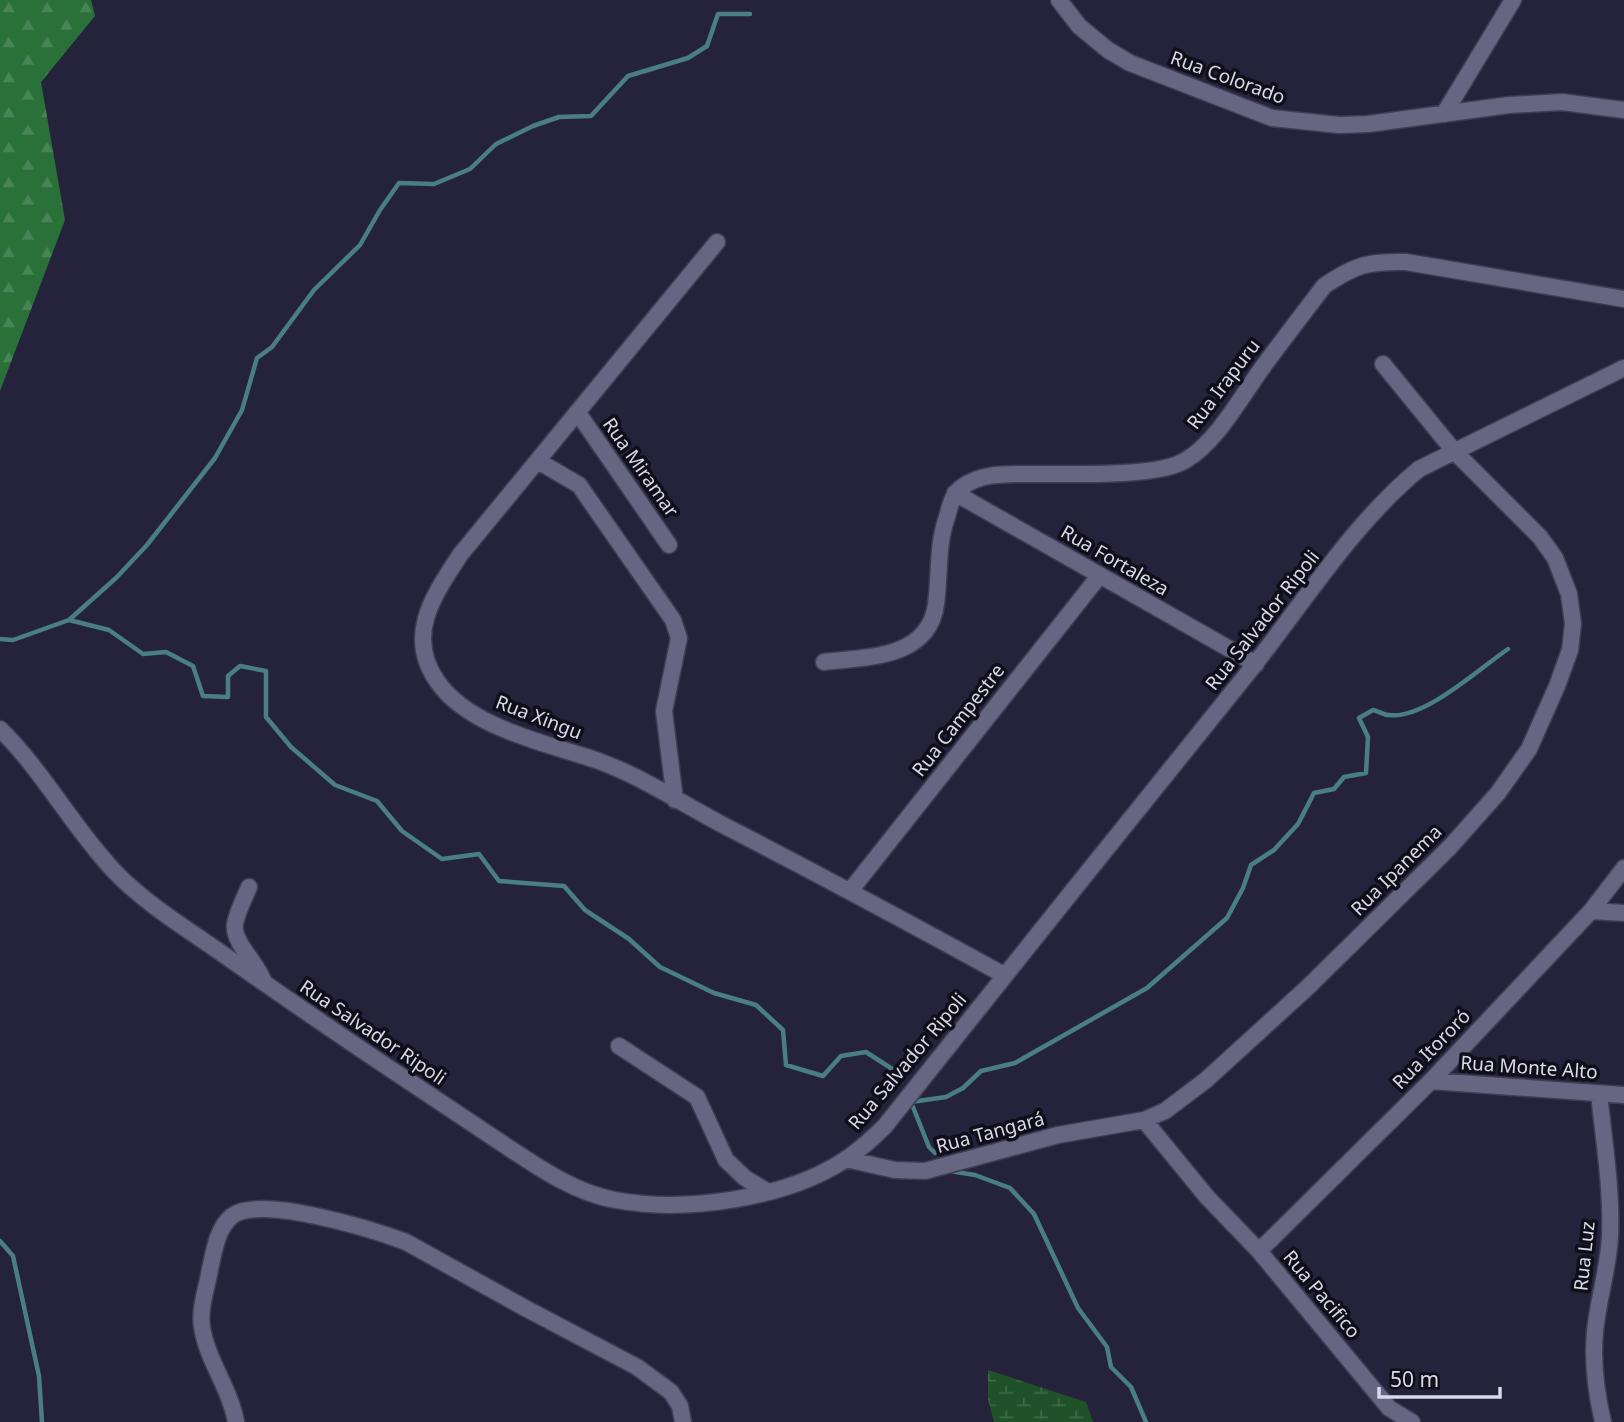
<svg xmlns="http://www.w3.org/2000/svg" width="1624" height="1422" font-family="'Noto Sans',sans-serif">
	<defs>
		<pattern id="forest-firs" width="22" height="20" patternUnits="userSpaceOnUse" patternTransform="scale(1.75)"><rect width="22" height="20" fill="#297139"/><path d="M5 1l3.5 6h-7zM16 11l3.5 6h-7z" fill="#478556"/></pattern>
		<pattern id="wetland-marsh" width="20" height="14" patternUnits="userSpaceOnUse" patternTransform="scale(1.75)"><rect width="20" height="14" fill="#1f5229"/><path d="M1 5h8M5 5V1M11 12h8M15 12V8" fill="none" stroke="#3f6a48"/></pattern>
	</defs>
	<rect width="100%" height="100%" fill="#25233c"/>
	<path fill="url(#forest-firs)" d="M0 0H91L95 16 41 82 65 220 0 391Z"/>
	<path fill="url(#wetland-marsh)" d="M988 1370 1086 1402 1093 1422H994L988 1399Z"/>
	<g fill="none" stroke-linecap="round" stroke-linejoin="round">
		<path stroke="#497f84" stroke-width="4.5" d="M69 620 116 578 147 545 215 458 242 410 257 358 272 347 314 290 360 245 380 210 399 183 434 184 470 169 496 144 533 126 559 117 591 116 628 76 688 58 707 46 718 14H750
			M0 639 13 640 69 620 109 630 143 654 166 652 193 666 203 696 228 697V676L240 666 266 671V717L291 747 335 785 377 801 402 831 442 859 479 854 499 881 564 886 585 910 629 939 660 967 714 993 756 1005 783 1030 786 1065 823 1076 841 1056 866 1052 900 1074
			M935 1153 929 1147 911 1102 946 1097 963 1088 981 1071 1015 1063 1147 988 1227 918 1243 888 1251 865 1274 850 1298 824 1314 793 1334 789 1344 777 1366 773 1368 737 1359 718 1373 710C1378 711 1384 715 1389 715 1424 720 1480 668 1508 649
			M950 1171 975 1175 1010 1188 1034 1214 1078 1308 1107 1347 1111 1367 1131 1387 1146 1422
			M0 1241 13 1256 39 1376 42 1422"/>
		<defs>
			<path id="minor" d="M1059 0 1079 26 1108 50 1130 63 1272 118 1339 125 1368 124 1509 105 1562 102 1624 110
				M1444 114 1513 0
				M717 242 460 555C434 595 405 635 437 681 468 727 545 743 596 760 641 776 681 803 723 825 818 874 911 924 1004 975
				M578 413 669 545
				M538 461 579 485 673 620 679 638 664 711 675 800
				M955 493 1256 664
				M824 662C866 657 929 659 936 604 940 575 937 547 946 520 950 508 951 495 962 487 980 474 1001 474 1023 474 1061 473 1156 479 1186 460 1216 442 1240 399 1260 371 1281 342 1303 314 1324 286 1355 265 1368 261 1406 262L1624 299
				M0 729C44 772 73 828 115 872 148 906 189 930 227 957 287 999 348 1041 410 1082 440 1102 470 1122 500 1142 535 1165 572 1192 615 1200 685 1213 789 1199 849 1157 862 1148 874 1137 885 1126 1004 976 1123 828 1243 679 1300 609 1349 527 1419 469L1624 368
				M249 887C244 899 237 912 235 924 232 942 257 962 264 982
				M850 891 1100 575
				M1591 911 1624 913
				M619 1046 697 1097 726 1160 745 1178 768 1192
				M1431 1081 1624 1095
				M1599 1094C1604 1141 1612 1190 1610 1237 1608 1270 1598 1300 1595 1332 1592 1363 1596 1392 1603 1422
				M1144 1120 1207 1197 1259 1251 1389 1408 1412 1422
				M846 1159 895 1170 925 1171 1058 1135 1144 1120 1165 1111 1206 1080 1308 987 1450 847 1498 793 1529 749 1557 686 1570 650 1573 624 1569 594 1555 558 1540 537 1454 451 1383 364
				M1259 1251 1431 1081 1591 911 1624 868
				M236 1422C230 1388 207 1360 202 1327 199 1308 207 1288 210 1269 214 1252 217 1228 232 1216 259 1194 374 1230 406 1242L525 1308 637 1367 671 1392 680 1406 683 1422"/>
		</defs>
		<use href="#minor" stroke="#3f3d52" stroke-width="19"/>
		<use href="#minor" stroke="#666582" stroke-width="16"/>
	</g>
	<g text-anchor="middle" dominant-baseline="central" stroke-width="7" stroke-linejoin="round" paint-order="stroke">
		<g font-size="19" fill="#d9d9ea" stroke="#0f0e19">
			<text transform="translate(1228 77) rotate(20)">Rua Colorado</text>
			<text transform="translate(1223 384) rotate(-53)">Rua Irapuru</text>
			<text transform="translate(641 467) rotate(55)">Rua Miramar</text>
			<text transform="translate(1115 560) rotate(30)">Rua Fortaleza</text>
			<text transform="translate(1262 620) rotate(-52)">Rua Salvador Ripoli</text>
			<text transform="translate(539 717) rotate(21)">Rua Xingu</text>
			<text transform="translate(958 720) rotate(-52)">Rua Campestre</text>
			<text transform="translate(1396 870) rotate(-45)">Rua Ipanema</text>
			<text transform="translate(373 1032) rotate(34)">Rua Salvador Ripoli</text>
			<text transform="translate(1431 1049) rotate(-46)">Rua Itororó</text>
			<text transform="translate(907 1061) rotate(-50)">Rua Salvador Ripoli</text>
			<text transform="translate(1529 1067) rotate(4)">Rua Monte Alto</text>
			<text transform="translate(990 1132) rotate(-15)">Rua Tangará</text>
			<text transform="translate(1584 1256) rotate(-84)">Rua Luz</text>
			<text transform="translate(1322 1294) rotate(50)">Rua Pacifico</text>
		</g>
	</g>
	<path d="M1379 1387v10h121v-10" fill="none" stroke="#d9d9ea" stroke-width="3.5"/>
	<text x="1390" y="1387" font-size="21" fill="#d9d9ea" stroke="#0f0e19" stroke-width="5" paint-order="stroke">50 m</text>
</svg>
